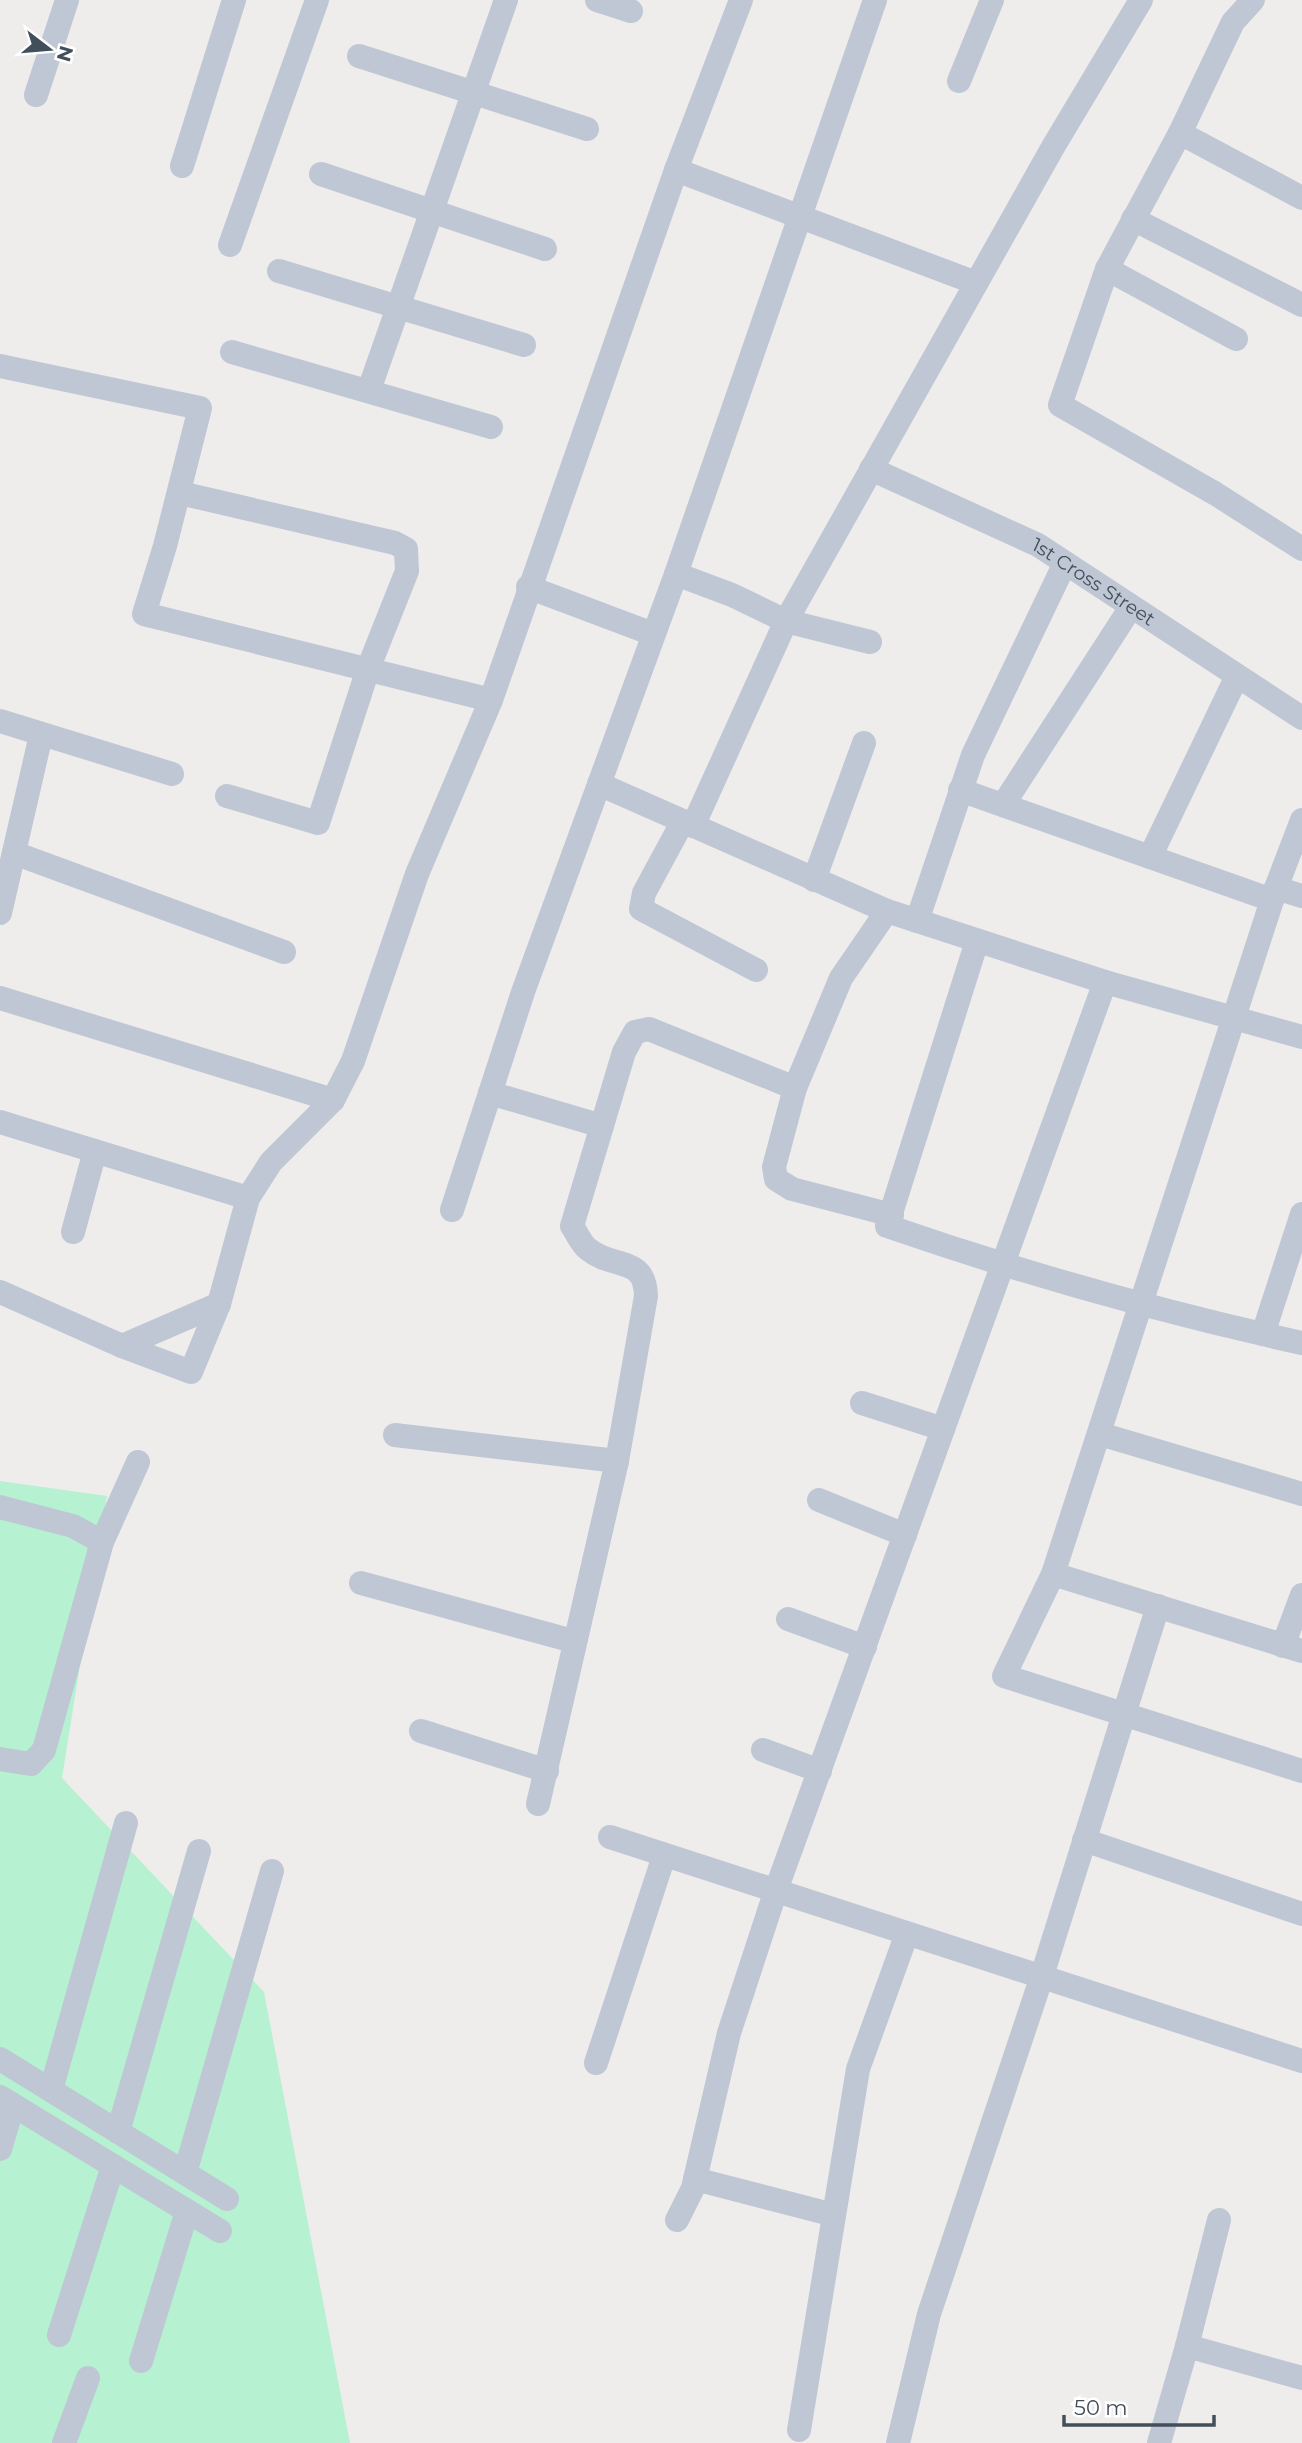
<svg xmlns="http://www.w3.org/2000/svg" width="1302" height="2443" font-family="Montserrat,sans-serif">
	<rect width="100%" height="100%" fill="#efecec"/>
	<path fill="#b6f1d2" d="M0 1481 107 1496 62 1778 264 1992 350 2443H0Z"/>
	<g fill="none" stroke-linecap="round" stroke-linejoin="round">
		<g stroke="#bec7d3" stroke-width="24">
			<path d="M597 0 631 11"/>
			<path d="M1253 0 1233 22 1180 133 1107 269 1060 405 1216 494 1302 549"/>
			<path d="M359 56 587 129"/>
			<path d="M959 81 992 0"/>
			<path d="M36 95 67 0"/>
			<path d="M1180 133 1302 198"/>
			<path d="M182 166 234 0"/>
			<path d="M676 170 976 283"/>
			<path d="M321 174 545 249"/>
			<path d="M1133 219 1302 305"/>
			<path d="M230 245 317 0"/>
			<path d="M1107 269 1236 339"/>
			<path d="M279 271 524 345"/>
			<path d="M232 352 491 427"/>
			<path d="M0 366 200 408 165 546 144 614 491 700"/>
			<path d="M369 390 506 0"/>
			<path id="s1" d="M871 469 1038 545 1302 718"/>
			<path d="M180 493 395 543 406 549 407 571 368 669 318 823 227 796"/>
			<path d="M676 574 732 595 786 621 1053 147 1141 0"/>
			<path d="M528 587 653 634"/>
			<path d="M0 721 172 774"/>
			<path d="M599 784 887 911 1105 982 1302 1037"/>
			<path d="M960 790 1272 900"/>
			<path d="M1003 805 1131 607"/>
			<path d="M1302 820 1276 888 1053 1574 1004 1676 1302 1771"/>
			<path d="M683 821 644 893 641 909 756 970"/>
			<path d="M693 826 786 621 870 642"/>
			<path d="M14 853 284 952"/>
			<path d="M1150 857 1237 676"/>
			<path d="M814 880 864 743"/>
			<path d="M1276 888 1302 896"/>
			<path d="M887 911 841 978 795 1088 774 1167 776 1179 792 1189 892 1215"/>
			<path d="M0 913 41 735"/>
			<path d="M917 921 973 755 1065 563"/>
			<path d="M977 941 887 1226C1023 1273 1161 1312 1302 1343"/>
			<path d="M0 998 333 1100"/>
			<path d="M490 1093 602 1126"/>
			<path d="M0 1122 248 1198"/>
			<path d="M452 1210 523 992 676 574 875 0"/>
			<path d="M73 1232 95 1151"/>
			<path d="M0 1292 122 1346 191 1372 219 1304 248 1198 271 1162 333 1100 353 1061 417 874 491 700 676 170 741 0"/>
			<path d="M1263 1334 1302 1214"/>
			<path d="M122 1346 219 1304"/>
			<path d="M862 1403 943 1429"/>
			<path d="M1100 1434 1302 1494"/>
			<path d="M395 1435 617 1461"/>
			<path d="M819 1500 905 1535"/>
			<path d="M0 1507 73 1526 102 1542"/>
			<path d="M1053 1574 1302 1651"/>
			<path d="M361 1583 573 1641"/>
			<path d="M788 1619 865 1647"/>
			<path d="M1283 1646 1302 1595"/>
			<path d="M421 1731 547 1771"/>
			<path d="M763 1750 820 1771"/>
			<path d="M0 1759 31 1764 44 1750 102 1542 138 1462"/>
			<path d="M538 1804 617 1461 646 1296C645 1255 613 1270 588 1249 581 1244 577 1233 572 1226L624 1052 635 1032 649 1029 795 1088"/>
			<path d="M610 1837 1302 2061"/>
			<path d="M1084 1840 1302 1914"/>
			<path d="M0 2059 227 2199"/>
			<path d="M596 2063 664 1856"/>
			<path d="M51 2090 126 1823"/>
			<path d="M0 2097 220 2231"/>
			<path d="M118 2132 199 1851"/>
			<path d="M0 2149 13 2105"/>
			<path d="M185 2173 272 1871"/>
			<path d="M695 2179 834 2215"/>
			<path d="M677 2220 693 2188 729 2033 775 1893 1105 982"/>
			<path d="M59 2335 113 2166"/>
			<path d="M1187 2346 1302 2378"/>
			<path d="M141 2361 187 2211"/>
			<path d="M799 2430 858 2069 906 1936"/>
			<path d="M64 2443 88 2378"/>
			<path d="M898 2443 929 2314 1041 1979 1158 1606"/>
			<path d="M1159 2443 1187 2346 1219 2220"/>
		</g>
	</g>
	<g text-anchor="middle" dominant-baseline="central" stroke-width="6" stroke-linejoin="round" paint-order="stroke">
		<g font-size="19" fill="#434e5b" stroke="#fff">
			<text stroke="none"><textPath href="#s1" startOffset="250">1st Cross Street</textPath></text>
		</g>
	</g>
	<g transform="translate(49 49) rotate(106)" stroke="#ffffff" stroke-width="5" paint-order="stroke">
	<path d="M0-5L12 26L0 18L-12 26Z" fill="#434e5b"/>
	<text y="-10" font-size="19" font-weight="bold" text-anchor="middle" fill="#434e5b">N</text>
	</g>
	<path d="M1064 2415v10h150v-10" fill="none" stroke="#434e5b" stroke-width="3.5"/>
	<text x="1074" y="2415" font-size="21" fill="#434e5b" stroke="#ffffff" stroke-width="5" paint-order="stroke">50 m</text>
</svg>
